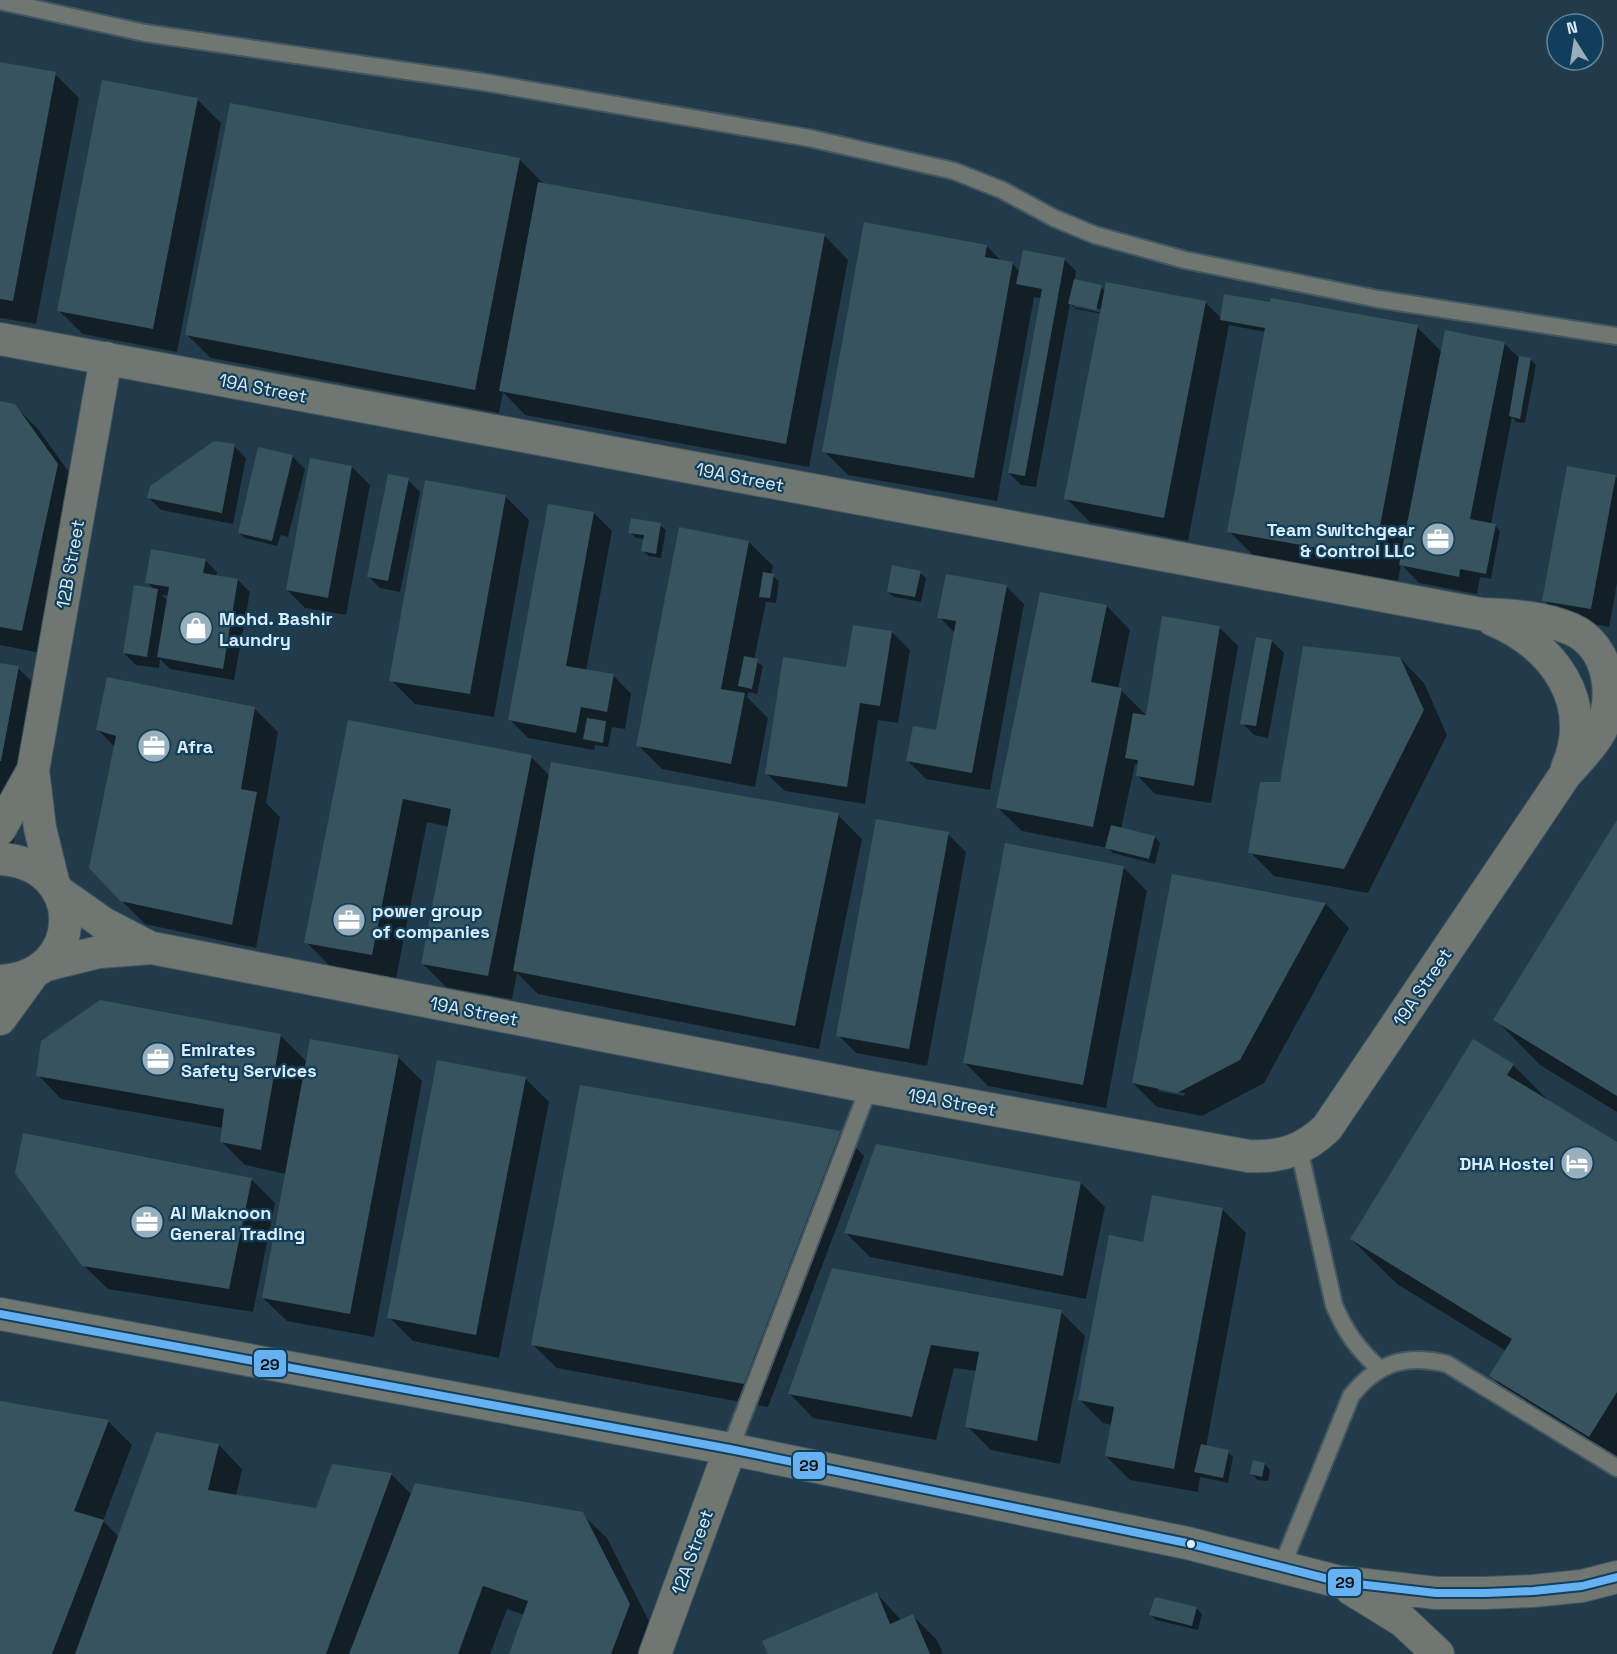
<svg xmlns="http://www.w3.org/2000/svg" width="1617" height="1654" font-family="'Space Grotesk',sans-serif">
	<rect width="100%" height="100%" fill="#223b4a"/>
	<path fill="#0007" fill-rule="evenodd" d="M0 64 55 74 79 98 36 324 0 318Z
		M197 99 221 123 177 352 83 334 59 311Z
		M519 159 543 183 825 236 848 260 809 467 525 415 503 392 499 413 211 358 187 335Z
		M987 246 1002 262 1012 263 1020 272 1064 259 1076 271 1075 280 1101 287 1106 292 1205 302 1221 318 1417 327 1442 352 1504 343 1518 357 1530 359 1536 365 1525 423 1516 422 1512 417 1491 524 1495 525 1500 531 1491 579 1480 577 1477 594 1419 583 1401 564 1398 581 1253 555 1229 531 1266 332 1229 325 1188 541 1090 522 1066 498 1102 314 1076 309 1070 304 1036 487 1021 485 1009 473 1042 298 1034 297 997 501 848 475 824 451ZM1074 303 1104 310 1103 313 1074 307Z
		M0 403 14 405 38 429 81 489 45 654 0 645Z
		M234 446 246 458 233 524 161 510 149 498Z
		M293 457 305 469 288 537 281 535 277 546 245 538 239 533Z
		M352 467 370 485 346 615 305 608 287 590Z
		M1615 476 1617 478V583L1609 627 1562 618 1544 600Z
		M408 480 420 492 400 592 380 588 368 576Z
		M505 496 529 520 494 717 415 704 391 680Z
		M594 513 612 531 586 671 613 675 631 694 625 729 612 727 608 747 595 745 594 750 528 738 510 720Z
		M660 525 666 530 661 558 648 556 643 550 645 539 636 538 630 532Z
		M749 542 773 566 771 575 779 581 776 603 766 602 754 660 763 666 757 694 748 692 747 697 768 718 755 787 662 769 638 745Z
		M205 560 217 572 216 577 238 580 250 592 234 680 170 669 160 659 159 668 136 665 124 653 155 590 147 582ZM162 595 169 596 168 601Z
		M920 573 926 578 921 602 894 597 888 592Z
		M1006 586 1024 604 990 790 926 779 908 761 937 732 956 634 939 617Z
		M1107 606 1130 630 1118 689 1121 690 1147 716 1220 628 1238 646 1211 803 1155 794 1137 775 1139 764H1135L1121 829 1155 837 1160 843 1155 864 1113 853 1108 848 1022 831 998 808Z
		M892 632 910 650 898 723 878 720 865 804 785 791 766 773Z
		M1272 641 1284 653 1268 738 1254 735 1242 723Z
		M1400 658 1424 683 1447 735 1368 893 1274 876 1250 852 1281 784Z
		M0 665 18 668 42 692 11 857 0 865Z
		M254 708 278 732 266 803 280 817 256 948 145 924 121 900 115 747 98 730Z
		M349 722 531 757 550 776 838 815 862 839 819 1049 538 994 517 973 512 999 446 987 422 963 449 827 427 822 396 978 330 966 306 942Z
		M1617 823V1112L1540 1065 1495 1019Z
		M948 834 966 852 927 1066 856 1053 838 1035Z
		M1123 867 1147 891 1106 1108 988 1086 965 1063Z
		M1173 876 1326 904 1349 928 1264 1083 1202 1116 1157 1107 1133 1083ZM1158 1088 1185 1093 1184 1096 1158 1091Z
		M281 1036 307 1062 398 1057 422 1081 374 1337 287 1321 263 1298 286 1174 245 1165 221 1141 223 1128 61 1099 38 1075Z
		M1513 1065 1552 1104 1617 1143V1471L1536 1421 1491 1376 1506 1351 1397 1284 1351 1239Z
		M525 1078 549 1102 499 1358 413 1341 389 1317Z
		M840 1132 864 1156 768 1407 557 1368 533 1345Z
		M251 1179 275 1203 253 1312 108 1289 83 1265Z
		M1081 1183 1105 1207 1086 1299 870 1257 846 1233Z
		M1222 1209 1246 1233 1206 1447 1228 1452 1233 1457 1228 1483 1200 1477 1198 1492 1130 1480 1106 1456 1112 1425 1103 1423 1080 1400 1144 1244Z
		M833 1270 1061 1312 1085 1336 1060 1464 991 1450 967 1426 977 1371 954 1368 936 1440 813 1418 790 1394Z
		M0 1403 108 1421 132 1445 103 1521 119 1537 219 1445 242 1469 236 1496 317 1510 391 1474 412 1495 582 1514 607 1538 653 1629 643 1654H510L524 1615 507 1609 490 1654H0Z
		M1265 1464 1270 1470 1268 1481 1257 1480 1252 1474Z
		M877 1594 902 1621 913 1616 937 1640 943 1654H769Z
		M1156 1599 1197 1609 1202 1614 1198 1630 1156 1620 1151 1615Z"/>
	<path fill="#36535e" d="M0 62 56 72 13 301 0 299Z
		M102 80 198 98 153 329 57 311Z
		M230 103 520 158 475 390 185 335Z
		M538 182 825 234 786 444 499 391Z
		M864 222 987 245 985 257 1013 262 974 478 822 452Z
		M1023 250 1065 258 1025 476 1008 473 1042 289 1016 284Z
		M1074 279 1102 285 1096 310 1068 304Z
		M1106 282 1206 301 1164 518 1064 499Z
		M1224 294 1270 302 1271 298 1418 325 1374 558 1227 532 1265 328 1220 320Z
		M1445 330 1505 342 1470 519 1496 524 1486 574 1460 569 1459 577 1399 565Z
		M1519 356 1531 358 1520 419 1509 416Z
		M0 401 15 404 58 464 22 631 0 627Z
		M214 441 235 444 222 513 147 498 150 486Z
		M258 447 293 455 272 541 238 533Z
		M310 458 352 466 328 598 286 590Z
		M1567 466 1616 475 1591 609 1542 601Z
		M388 474 409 478 388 581 367 577Z
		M425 480 506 495 470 694 389 681Z
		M548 504 594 512 566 666 614 674 607 712 581 707 576 733 508 720Z
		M631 518 661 523 656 554 641 551 644 535 628 533Z
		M679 527 749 541 721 689 745 693 731 764 636 746Z
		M151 549 206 559 203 573 238 579 223 669 157 657 169 587 145 583Z
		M892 565 921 571 915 597 887 592Z
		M763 572 774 574 770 598 759 597Z
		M946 574 1007 585 972 773 906 761 913 726 936 730 956 621 937 618Z
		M134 585 158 589 147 657 123 653Z
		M1040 592 1107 605 1091 682 1122 688 1093 827 996 808Z
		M1162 616 1220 626 1194 786 1136 776 1138 760 1125 758 1133 713 1146 715Z
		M853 625 892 631 880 706 860 703 847 787 765 774 783 657 846 667Z
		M1256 637 1272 640 1256 726 1240 724Z
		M1303 646 1400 657 1424 710 1344 869 1248 853 1260 782H1280Z
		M744 656 758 659 752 689 738 686Z
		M0 663 19 666 1 761H0Z
		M107 677 255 707 241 789 257 792 232 925 120 901 89 868 116 736 96 730Z
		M587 718 606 721 603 743 583 739Z
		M348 720 532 755 488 976 421 964 451 809 403 799 372 955 304 943Z
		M551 762 839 813 795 1026 513 971Z
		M876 819 949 832 909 1049 836 1036Z
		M1617 820V1096L1493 1020Z
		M1111 825 1155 836 1149 859 1105 848Z
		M1005 843 1124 866 1083 1085 963 1063Z
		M1172 874 1326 903 1240 1060 1177 1093 1132 1083Z
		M100 1000 281 1034 261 1150 220 1142 224 1109 36 1076 41 1041Z
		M310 1039 399 1055 350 1314 262 1298Z
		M1473 1039 1514 1064 1507 1075 1617 1142V1392L1589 1437 1489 1376 1512 1339 1350 1239Z
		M437 1060 526 1077 476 1335 387 1318Z
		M580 1085 841 1131 744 1384 531 1345Z
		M23 1133 252 1178 229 1289 82 1266 15 1173Z
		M876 1144 1081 1182 1063 1276 844 1233Z
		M1152 1195 1223 1208 1174 1469 1105 1456 1114 1407 1078 1400 1109 1235 1143 1242Z
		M832 1268 1062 1310 1037 1441 965 1427 979 1352 931 1345 912 1417 788 1394Z
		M0 1401 109 1420 74 1511 104 1520 52 1654H0Z
		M156 1432 219 1444 208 1490 316 1508 332 1464 392 1473 326 1654H75Z
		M1201 1444 1229 1450 1223 1478 1194 1472Z
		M1253 1460 1265 1463 1262 1477 1250 1474Z
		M415 1483 583 1512 630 1604 611 1654H509L528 1601 483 1586 458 1654H349Z
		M877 1592 890 1624 913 1614 930 1654H768L762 1641Z
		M1155 1597 1197 1607 1192 1626 1149 1615Z"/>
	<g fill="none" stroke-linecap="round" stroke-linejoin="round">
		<defs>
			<path id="service" d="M0 1 145 33 483 82 809 138 954 171 1002 190 1054 218 1095 235 1185 260 1378 299 1617 336
				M1299 1149 1334 1305C1345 1331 1358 1350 1380 1369
				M730 1449 869 1087
				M1282 1566 1351 1396C1378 1362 1406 1354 1447 1364L1617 1468"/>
			<path id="minor" d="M0 339 1481 614C1511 615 1543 617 1571 629 1610 646 1617 697 1600 732 1591 748 1577 761 1565 775L1327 1128C1304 1150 1280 1158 1248 1156L869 1087 152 948 99 952 46 965
				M1493 620C1554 645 1595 703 1567 768
				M33 770 40 828 54 885
				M0 829 33 770 106 358
				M0 859C87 863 87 977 0 981
				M59 892 103 923 151 948
				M0 1019 32 975
				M0 1314 730 1449 1187 1543 1340 1582 1436 1593H1485L1533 1591 1582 1586 1617 1577
				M1351 1589 1403 1621 1438 1654
				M655 1654 730 1449"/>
		</defs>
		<use href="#service" stroke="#435763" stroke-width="20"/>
		<use href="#minor" stroke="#435763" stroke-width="34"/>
		<use href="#service" stroke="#707670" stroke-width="16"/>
		<use href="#minor" stroke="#707670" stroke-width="32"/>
		<defs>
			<path id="bus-1" d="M0 1314 730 1449 1187 1543 1340 1582 1436 1593H1485L1533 1591 1582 1586 1617 1577"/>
		</defs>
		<use href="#bus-1" stroke="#113f5b" stroke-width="12"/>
		<use href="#bus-1" stroke="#66b1f2" stroke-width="8"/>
	</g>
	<defs>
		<symbol id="office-disc" viewBox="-11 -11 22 22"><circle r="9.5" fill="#9aafbc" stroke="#113f5b"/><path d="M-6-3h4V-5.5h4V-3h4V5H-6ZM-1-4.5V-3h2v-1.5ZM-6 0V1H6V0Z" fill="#fff"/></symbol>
		<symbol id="shop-disc" viewBox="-11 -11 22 22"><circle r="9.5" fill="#9aafbc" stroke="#113f5b"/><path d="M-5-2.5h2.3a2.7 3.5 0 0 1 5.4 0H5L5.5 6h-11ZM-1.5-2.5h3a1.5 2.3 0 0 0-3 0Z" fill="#fff"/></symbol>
		<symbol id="hotel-disc" viewBox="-11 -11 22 22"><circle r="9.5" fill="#9aafbc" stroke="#113f5b"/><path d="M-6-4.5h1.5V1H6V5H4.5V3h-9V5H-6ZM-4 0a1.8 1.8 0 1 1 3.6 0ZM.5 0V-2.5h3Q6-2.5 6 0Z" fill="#fff"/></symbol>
	</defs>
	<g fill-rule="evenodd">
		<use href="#office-disc" x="1419" y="520" width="38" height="38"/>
		<use href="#shop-disc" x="177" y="609" width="38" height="38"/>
		<use href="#office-disc" x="135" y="727" width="38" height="38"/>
		<use href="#office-disc" x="330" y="901" width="38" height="38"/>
		<use href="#office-disc" x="139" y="1040" width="38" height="38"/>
		<use href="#hotel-disc" x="1558" y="1144" width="38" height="38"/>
		<use href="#office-disc" x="128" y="1203" width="38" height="38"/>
	</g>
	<circle fill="#dbedfa" stroke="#113f5b" stroke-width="2" cx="1191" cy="1544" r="5"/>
	<g text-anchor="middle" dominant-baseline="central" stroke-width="4.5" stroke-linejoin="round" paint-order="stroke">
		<g font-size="18" fill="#dbedfa" stroke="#113f5b">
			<text transform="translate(263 388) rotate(11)">19A Street</text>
			<text transform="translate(740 477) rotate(11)">19A Street</text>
			<text transform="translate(70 564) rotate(-80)">12B Street</text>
			<text transform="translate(1422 987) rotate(-56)">19A Street</text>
			<text transform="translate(474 1011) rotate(11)">19A Street</text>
			<text transform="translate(952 1102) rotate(10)">19A Street</text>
			<text transform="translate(692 1552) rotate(-70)">12A Street</text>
		</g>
		<g font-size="18" font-weight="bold" fill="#dbedfa" stroke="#113f5b" text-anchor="start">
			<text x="1415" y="529" text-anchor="end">Team Switchgear<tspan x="1415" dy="21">&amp; Control LLC</tspan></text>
			<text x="219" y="618">Mohd. Bashir<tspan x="219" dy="21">Laundry</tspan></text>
			<text x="177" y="746">Afra</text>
			<text x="372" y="910">power group<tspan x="372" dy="21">of companies</tspan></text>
			<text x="181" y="1049">Emirates<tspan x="181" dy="21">Safety Services</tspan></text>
			<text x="1554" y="1163" text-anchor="end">DHA Hostel</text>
			<text x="170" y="1212">Al Maknoon<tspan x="170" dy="21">General Trading</tspan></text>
		</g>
	</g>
	<g stroke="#113f5b" stroke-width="2">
		<rect x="253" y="1349" width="34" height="29" rx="6" fill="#66b1f2"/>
		<rect x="792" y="1451" width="34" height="29" rx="6" fill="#66b1f2"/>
		<rect x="1327" y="1568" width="35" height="29" rx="6" fill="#66b1f2"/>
	</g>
	<g font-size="16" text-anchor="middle" font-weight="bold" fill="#111">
		<text x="270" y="1370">29</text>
		<text x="809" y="1471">29</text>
		<text x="1345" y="1588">29</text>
	</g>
	<g transform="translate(1575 42) rotate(348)"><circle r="28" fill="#113f5b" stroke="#62859b" stroke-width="1.5"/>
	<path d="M0-4.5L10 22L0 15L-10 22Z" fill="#9aafbc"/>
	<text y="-9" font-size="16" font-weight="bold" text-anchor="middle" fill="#dbedfa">N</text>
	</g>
</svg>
